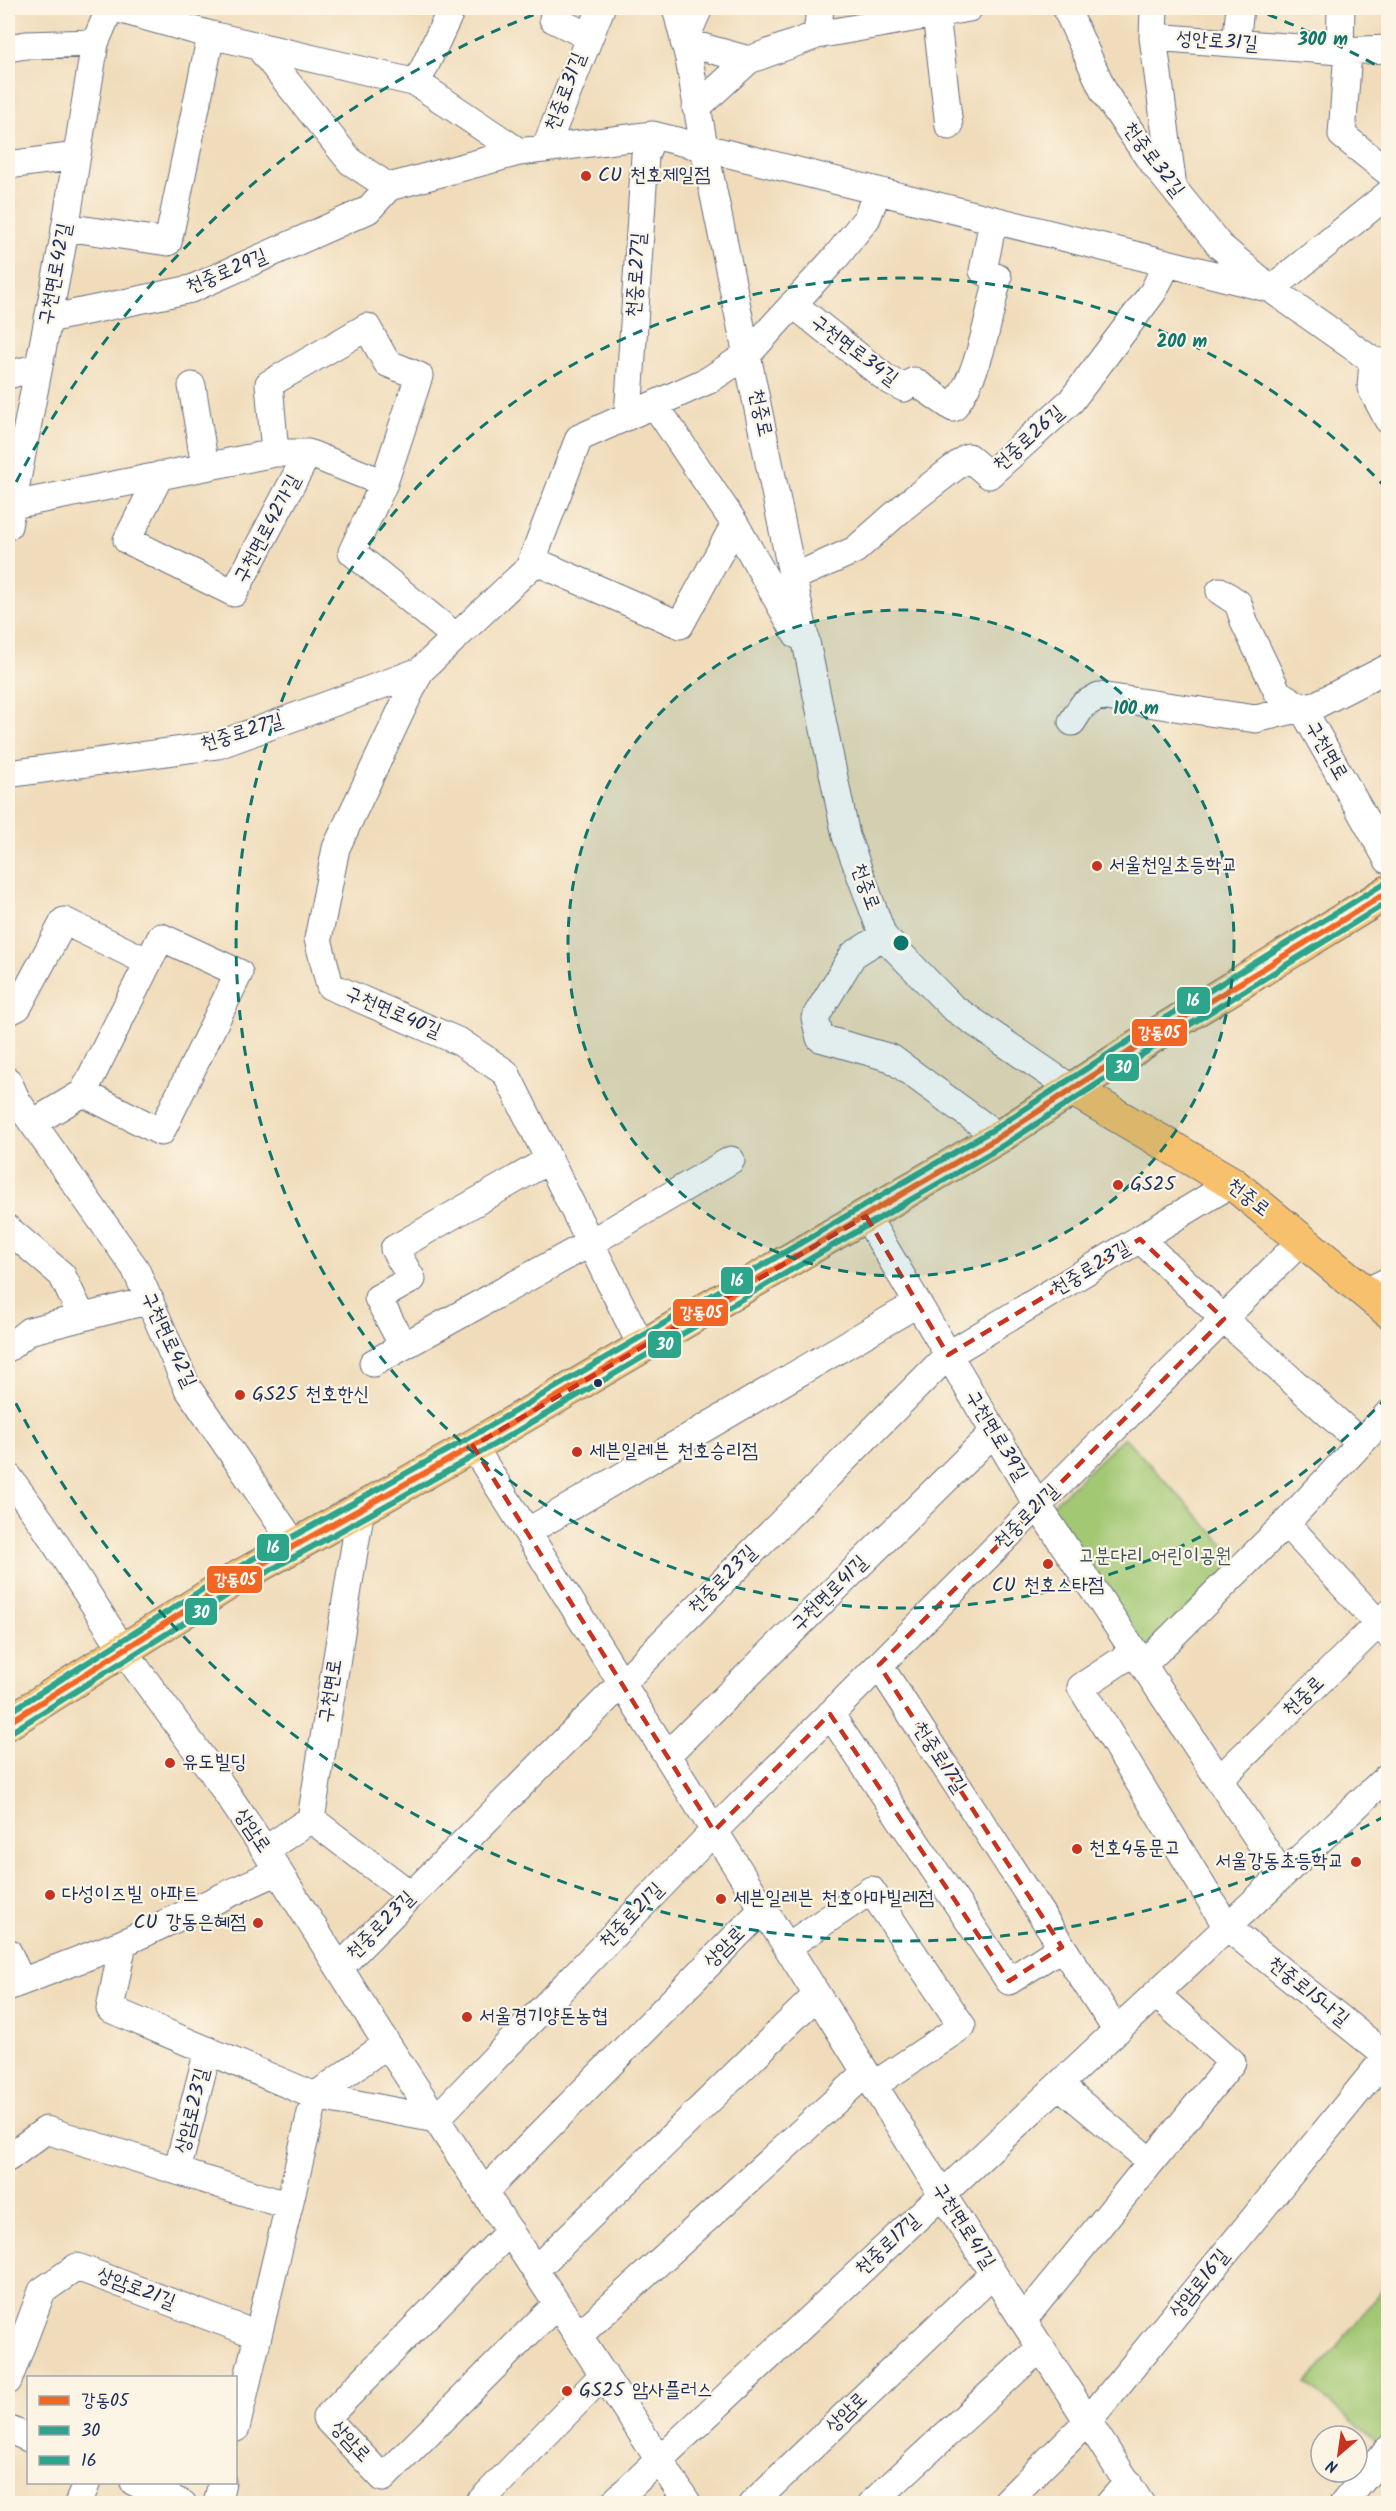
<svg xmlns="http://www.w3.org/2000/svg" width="1396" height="2511" font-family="Kalam,'Poor Story',sans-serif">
	<rect width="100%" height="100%" fill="#fcf5e5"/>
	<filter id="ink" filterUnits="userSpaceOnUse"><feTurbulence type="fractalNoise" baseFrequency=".0167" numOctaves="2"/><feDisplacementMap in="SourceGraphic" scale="12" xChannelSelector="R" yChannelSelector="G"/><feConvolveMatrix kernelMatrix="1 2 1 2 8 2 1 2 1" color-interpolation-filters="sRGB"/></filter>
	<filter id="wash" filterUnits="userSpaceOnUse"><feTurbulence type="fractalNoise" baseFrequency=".008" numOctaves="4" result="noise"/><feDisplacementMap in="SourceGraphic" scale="24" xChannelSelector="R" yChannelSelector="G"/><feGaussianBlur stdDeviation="1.35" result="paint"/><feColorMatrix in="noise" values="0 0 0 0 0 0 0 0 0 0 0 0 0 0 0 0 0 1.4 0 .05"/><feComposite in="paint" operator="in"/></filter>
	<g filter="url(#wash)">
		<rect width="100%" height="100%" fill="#f0dcba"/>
		<path fill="#a2c873" stroke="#5e7c68" stroke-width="1.5" d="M1124 1437 1238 1559 1145 1649 1050 1507Z
			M1388 2283V2432L1379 2444 1306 2384Z"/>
	</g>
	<g filter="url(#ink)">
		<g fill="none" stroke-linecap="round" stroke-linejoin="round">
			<defs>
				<path id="minor" d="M115 8 211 35 417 83 519 152 653 135 1271 289 1373 361 1388 363
					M557 8 553 19 588 36
					M676 8 689 59 704 147 846 836 883 936 952 1007 1072 1089
					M699 8 684 42 749 60
					M1066 8 1105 94 1148 157 1220 246 1271 289 1388 194
					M1154 8 1153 37 1173 187
					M936 14 949 126
					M817 35 820 8
					M1153 37 1340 51 1388 49
					M1236 43 1240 8
					M258 46 351 162 389 187 519 152
					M8 48 26 45 95 43
					M1340 51 1341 8
					M1348 51 1342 135 1388 172
					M417 83 452 8
					M696 108 749 60 817 35 969 8
					M545 149 601 8
					M8 165 77 156
					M65 227 168 242 211 35
					M793 304 887 379 904 388 914 381 953 408C981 371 987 322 998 278L983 271 993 221
					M48 319 191 289 368 210 389 187
					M1373 361 1371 388 1388 420
					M8 375 38 367
					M192 386 205 467
					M655 405 735 524 797 635
					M628 416 645 155 653 135
					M275 453 269 384 367 327 387 363 419 376 384 483 352 552 456 637
					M160 475 127 540 234 593 308 453
					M8 506 275 453H308L384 483
					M8 526 63 242 95 43 110 8
					M532 560 680 625 735 524
					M794 577 855 550 907 504 968 457 989 475 1071 401 1153 292 1167 264
					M1220 591 1238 603 1245 624 1278 693 1302 708 1388 860
					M420 671 336 848 318 939 330 986 460 1042 506 1073 642 1347
					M1072 722 1083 705 1099 696 1256 719 1318 704 1388 668
					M8 774 218 745 420 671 529 568 579 438 709 380 748 354 836 257 867 218 877 192
					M883 936 853 955 815 1018 820 1038 891 1058 999 1137
					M8 1012 18 1007 64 921 148 962
					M8 1081 17 1101 135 1268 187 1387 294 1544
					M33 1123 83 1093 161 937 239 973 161 1132 83 1093
					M866 1216 1038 1506 1282 1875
					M8 1229 62 1275 82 1317
					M1140 1239 1224 1319 1361 1443
					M1366 1292 1388 1281
					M403 1346 378 1298 412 1279 394 1249 549 1160
					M8 1348 29 1331 150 1300
					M373 1363 590 1243 731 1160
					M473 1446 942 2194 1141 2504
					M8 1476 43 1524 123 1650 211 1770 265 1850 387 2044 688 2504
					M1286 1523 1388 1634
					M527 1532 918 1303
					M1134 1652 1081 1687 1227 1927 1388 2057
					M879 1665 1117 2031
					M1143 1665 1286 1523 1388 1414
					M830 1714 1009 1981 1062 1947
					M667 1755 994 1432
					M1219 1780 1388 1614
					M311 1819 411 1895
					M265 1850 311 1819 361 1508
					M123 1943 110 2009 315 2096 436 2119 714 1831 1302 1240
					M787 1947 871 1890 962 2026 874 2085
					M8 1952 21 1981
					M340 1967 948 1355 1232 1183
					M8 1987 123 1943 278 1871
					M1059 2085 1151 2162
					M8 2158 46 2130 289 2206
					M177 2171 208 2050
					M484 2192 763 1909
					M510 2231 326 2418 383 2478 557 2304
					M535 2270 817 1995
					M1023 2320 1232 2062 1156 1994
					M578 2336 866 2073
					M8 2381 42 2291 77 2267 258 2335
					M236 2428 315 2096 387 2044
					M8 2429 28 2438
					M134 2482 183 2504
					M78 2504 87 2482
					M217 2504 222 2482
					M478 2504 604 2374
					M612 2504 1388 1776
					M752 2504 993 2274
					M871 2504 1041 2347
					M1004 2504 1088 2421 1387 2056
					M1109 2504 1128 2482
					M1343 2504 1388 2449"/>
				<path id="major" d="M1072 1089 1232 1183 1388 1311
					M8 1723 237 1578 473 1446 999 1137 1152 1037 1388 892"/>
			</defs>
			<use href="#minor" stroke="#666c7e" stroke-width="29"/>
			<use href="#major" stroke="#666c7e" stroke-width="35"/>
			<use href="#minor" stroke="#fff" stroke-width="27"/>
			<use href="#major" stroke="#f7c06c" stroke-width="33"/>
			<defs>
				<path id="bus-1" d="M8 1723 237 1578 473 1446 999 1137 1152 1037 1388 892"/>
				<path id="bus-2" d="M13 1731 242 1586 478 1454 1004 1145 1157 1045 1388 902"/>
				<path id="bus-3" d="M8 1713 233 1570 469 1438 994 1129 1147 1029 1383 884"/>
			</defs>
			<use href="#bus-1" stroke="#fcf5e5" stroke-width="10"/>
			<use href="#bus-2" stroke="#fcf5e5" stroke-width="10"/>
			<use href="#bus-3" stroke="#fcf5e5" stroke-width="10"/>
			<use href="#bus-1" stroke="#f26522" stroke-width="6"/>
			<use href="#bus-2" stroke="#2da58a" stroke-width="6"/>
			<use href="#bus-3" stroke="#2da58a" stroke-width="6"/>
		</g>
	</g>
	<path fill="none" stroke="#c8321e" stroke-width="4.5" stroke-dasharray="12 8" stroke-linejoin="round" d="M866 1216 948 1355 1140 1239 1224 1319 879 1665 1062 1947 1009 1981 830 1714 714 1831 473 1446Z"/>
	<circle cx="901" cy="943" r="333" fill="#0f766e" fill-opacity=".12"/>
	<g fill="none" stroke="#0f766e" stroke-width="3" stroke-dasharray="10 8">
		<circle cx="901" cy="943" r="333"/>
		<path d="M1387 1397A665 665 0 1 1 1387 489"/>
		<path d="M1385 1816A998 998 0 0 1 8 1388M8 498A998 998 0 0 1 551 8M1251 8A998 998 0 0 1 1385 70"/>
	</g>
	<g fill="#c8321e" stroke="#fcf5e5" stroke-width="2">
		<circle cx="586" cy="176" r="6"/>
		<circle cx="1097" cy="866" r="6"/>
		<circle cx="1118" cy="1185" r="6"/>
		<circle cx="240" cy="1395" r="6"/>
		<circle cx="577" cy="1452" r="6"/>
		<circle cx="1048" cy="1564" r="6"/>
		<circle cx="170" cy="1763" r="6"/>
		<circle cx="1077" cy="1849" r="6"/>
		<circle cx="1356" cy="1862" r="6"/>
		<circle cx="50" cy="1895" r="6"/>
		<circle cx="721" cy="1899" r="6"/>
		<circle cx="258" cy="1923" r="6"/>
		<circle cx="467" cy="2017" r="6"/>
		<circle cx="567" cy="2391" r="6"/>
	</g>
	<circle fill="#1b2f5e" stroke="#fcf5e5" stroke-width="2" cx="598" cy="1383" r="5"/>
	<g text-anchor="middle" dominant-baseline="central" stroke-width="4.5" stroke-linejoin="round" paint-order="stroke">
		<g font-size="20" fill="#1b2f5e" stroke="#fcf5e5">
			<text transform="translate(1217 42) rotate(4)">성안로31길</text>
			<text transform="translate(566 92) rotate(-69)">천중로31길</text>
			<text transform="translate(1153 160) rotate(53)">천중로32길</text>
			<text transform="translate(227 272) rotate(-23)">천중로29길</text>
			<text transform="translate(56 274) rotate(-79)">구천면로42길</text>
			<text transform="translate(637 275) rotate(-86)">천중로27길</text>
			<text transform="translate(854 351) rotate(37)">구천면로34길</text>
			<text transform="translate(760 413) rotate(78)">천중로</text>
			<text transform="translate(1029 439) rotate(-42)">천중로26길</text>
			<text transform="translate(268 529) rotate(-62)">구천면로42가길</text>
			<text transform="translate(242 733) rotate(-17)">천중로27길</text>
			<text transform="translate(1326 751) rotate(60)">구천면로</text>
			<text transform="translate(865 887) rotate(70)">천중로</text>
			<text transform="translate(393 1013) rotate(23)">구천면로40길</text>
			<text transform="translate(1248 1198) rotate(38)">천중로</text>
			<text transform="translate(1091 1269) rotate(-31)">천중로23길</text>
			<text transform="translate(168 1340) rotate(65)">구천면로42길</text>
			<text transform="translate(996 1436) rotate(59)">구천면로39길</text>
			<text transform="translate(1027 1517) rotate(-45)">천중로21길</text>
			<text transform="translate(723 1580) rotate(-45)">천중로23길</text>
			<text transform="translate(830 1594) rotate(-45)">구천면로41길</text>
			<text transform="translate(331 1691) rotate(-81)">구천면로</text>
			<text transform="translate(1304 1697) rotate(-44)">천중로</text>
			<text transform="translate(939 1758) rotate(57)">천중로17길</text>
			<text transform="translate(252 1831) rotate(56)">상암로</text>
			<text transform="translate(632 1916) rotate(-46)">천중로21길</text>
			<text transform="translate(381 1926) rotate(-45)">천중로23길</text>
			<text transform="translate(725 1948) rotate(-45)">상암로</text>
			<text transform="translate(1308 1992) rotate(39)">천중로15나길</text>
			<text transform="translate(193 2111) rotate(-76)">상암로23길</text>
			<text transform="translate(963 2226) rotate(57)">구천면로41길</text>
			<text transform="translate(888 2245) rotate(-43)">천중로17길</text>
			<text transform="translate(1200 2284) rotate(-51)">상암로16길</text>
			<text transform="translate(136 2289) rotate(21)">상암로21길</text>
			<text transform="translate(847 2413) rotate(-44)">상암로</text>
			<text transform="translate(350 2442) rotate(47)">상암로</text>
		</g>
		<g font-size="20" fill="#1b2f5e" stroke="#fcf5e5" text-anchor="start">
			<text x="598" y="176">CU 천호제일점</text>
			<text x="1109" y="866">서울천일초등학교</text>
			<text x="1130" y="1185">GS25</text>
			<text x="252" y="1395">GS25 천호한신</text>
			<text x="589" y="1452">세븐일레븐 천호승리점</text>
			<text x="1048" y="1586" text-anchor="middle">CU 천호스타점</text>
			<text x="182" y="1763">유도빌딩</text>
			<text x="1089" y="1849">천호4동문고</text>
			<text x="1344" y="1862" text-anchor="end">서울강동초등학교</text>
			<text x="62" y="1895">다성이즈빌 아파트</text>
			<text x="733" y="1899">세븐일레븐 천호아마빌레점</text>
			<text x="246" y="1923" text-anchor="end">CU 강동은혜점</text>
			<text x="479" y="2017">서울경기양돈농협</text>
			<text x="579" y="2391">GS25 암사플러스</text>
		</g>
		<g font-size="20" fill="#3d5563" stroke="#fcf5e5">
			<text x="1155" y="1557">고분다리 어린이공원</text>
		</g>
	</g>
	<circle cx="901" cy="943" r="9" fill="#0f766e" stroke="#fcf5e5" stroke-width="3"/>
	<g font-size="18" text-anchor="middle" font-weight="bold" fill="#0f766e" stroke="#fcf5e5" stroke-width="4.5" stroke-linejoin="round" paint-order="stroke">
		<text x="1323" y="45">300 m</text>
		<text x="1182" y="347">200 m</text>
		<text x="1136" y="714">100 m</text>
	</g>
	<g stroke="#fcf5e5" stroke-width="2">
		<rect x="1176" y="986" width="35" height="29" rx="6" fill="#2da58a"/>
		<rect x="1131" y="1018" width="57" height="29" rx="6" fill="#f26522"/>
		<rect x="1105" y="1053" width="35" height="29" rx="6" fill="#2da58a"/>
		<rect x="720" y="1266" width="34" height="29" rx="6" fill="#2da58a"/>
		<rect x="672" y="1298" width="57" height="29" rx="6" fill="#f26522"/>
		<rect x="647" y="1330" width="35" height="29" rx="6" fill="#2da58a"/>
		<rect x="256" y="1533" width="34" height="29" rx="6" fill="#2da58a"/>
		<rect x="206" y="1565" width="57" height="29" rx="6" fill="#f26522"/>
		<rect x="184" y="1597" width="34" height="29" rx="6" fill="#2da58a"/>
	</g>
	<g font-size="16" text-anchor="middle" font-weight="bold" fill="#fff">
		<text x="1193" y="1006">16</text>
		<text x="1159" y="1038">강동05</text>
		<text x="1123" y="1073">30</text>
		<text x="737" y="1286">16</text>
		<text x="701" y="1318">강동05</text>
		<text x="665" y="1350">30</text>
		<text x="273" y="1553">16</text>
		<text x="235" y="1585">강동05</text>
		<text x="201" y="1618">30</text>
	</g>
	<rect width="1396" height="2511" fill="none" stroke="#fcf5e5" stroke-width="30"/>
	<rect x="27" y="2376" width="210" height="108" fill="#fcf5e5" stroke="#a2a6af" stroke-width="1.5"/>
	<rect x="39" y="2396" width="30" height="9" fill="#f26522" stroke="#a2a6af" stroke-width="1.5"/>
	<text x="81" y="2406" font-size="18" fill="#1b2f5e">강동05</text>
	<rect x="39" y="2426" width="30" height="9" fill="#2da58a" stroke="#a2a6af" stroke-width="1.5"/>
	<text x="81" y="2436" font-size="18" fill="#1b2f5e">30</text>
	<rect x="39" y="2456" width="30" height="9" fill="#2da58a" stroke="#a2a6af" stroke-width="1.5"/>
	<text x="81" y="2466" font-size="18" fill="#1b2f5e">16</text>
	<g transform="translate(1339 2454) rotate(209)"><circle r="28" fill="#fcf5e5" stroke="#a2a6af" stroke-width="1.5"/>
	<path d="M0-4.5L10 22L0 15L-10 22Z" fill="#c8321e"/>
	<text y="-9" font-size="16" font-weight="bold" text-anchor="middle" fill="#1b2f5e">N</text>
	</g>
</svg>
